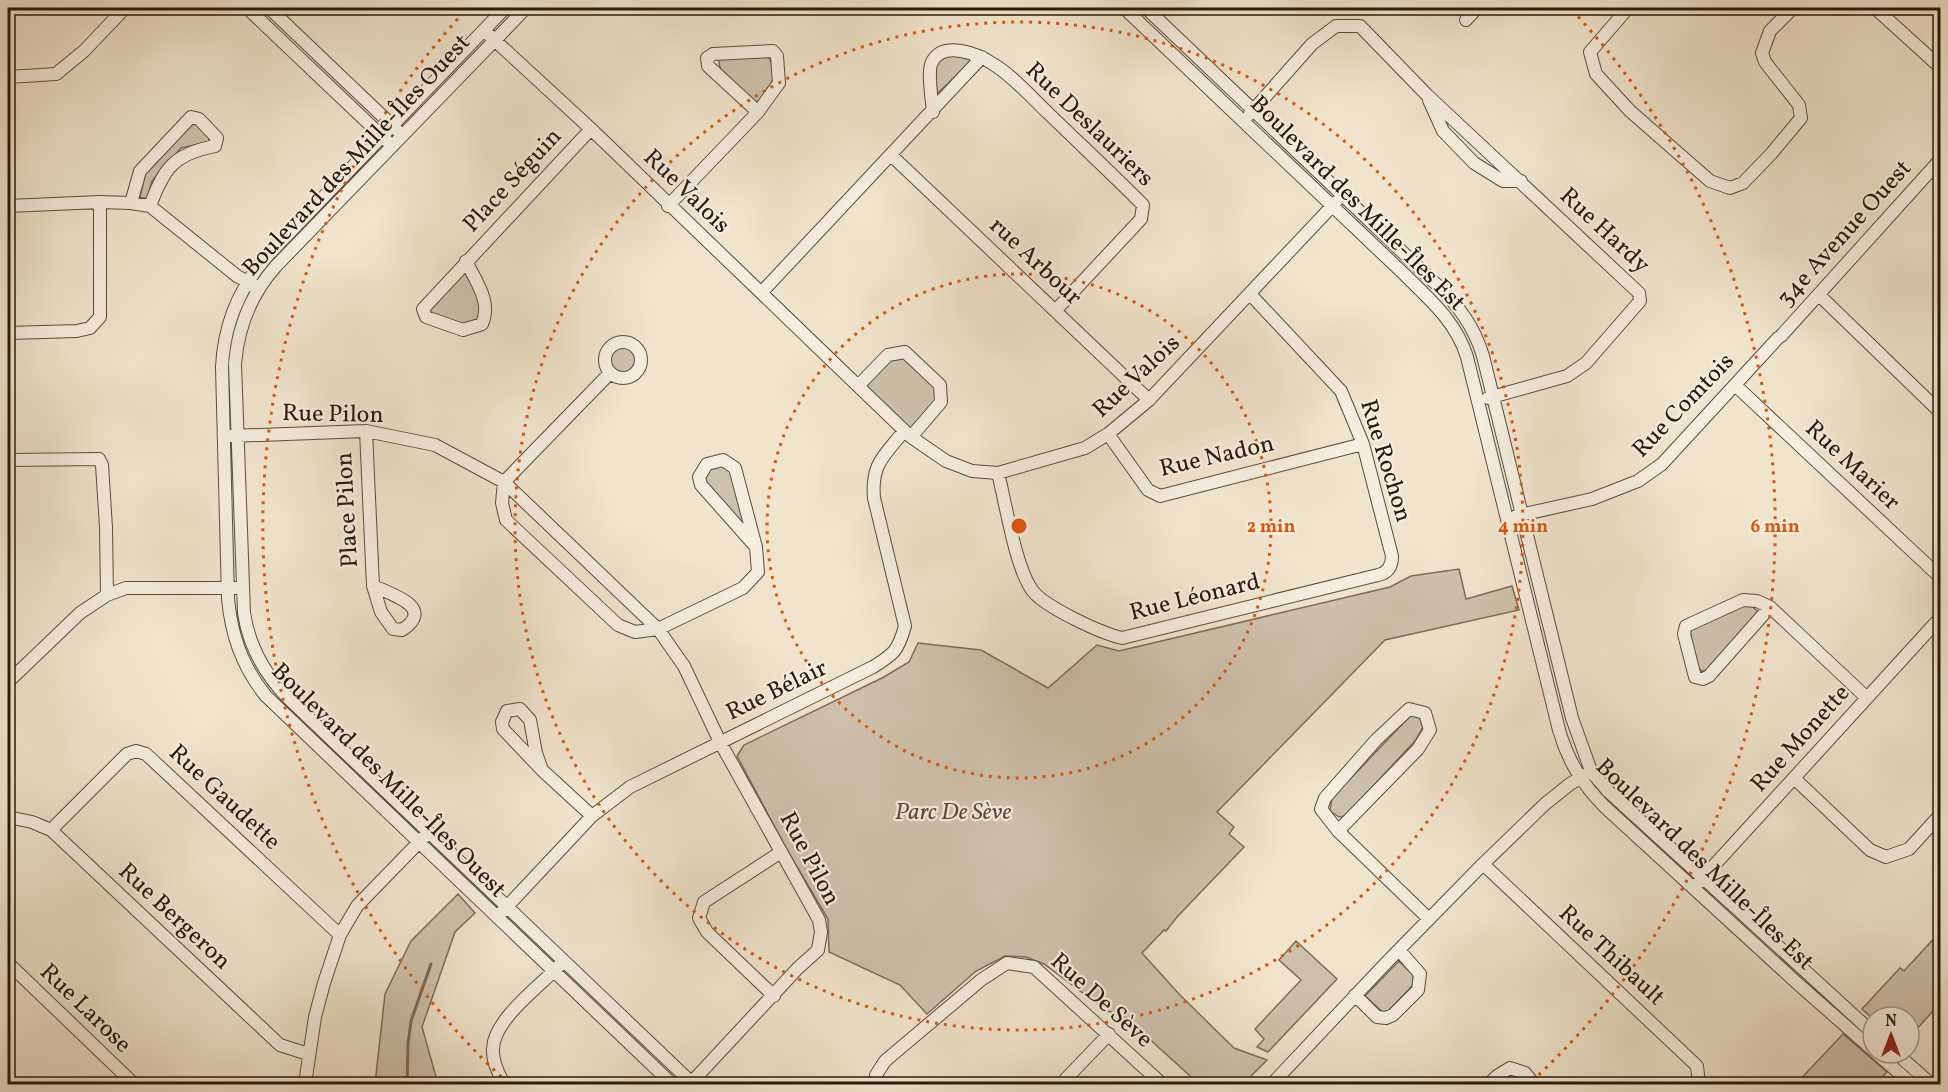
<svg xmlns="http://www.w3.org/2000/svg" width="1948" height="1092" font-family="Vollkorn,serif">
	<rect width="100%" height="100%" fill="#f0e4cc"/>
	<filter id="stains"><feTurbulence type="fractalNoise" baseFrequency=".00333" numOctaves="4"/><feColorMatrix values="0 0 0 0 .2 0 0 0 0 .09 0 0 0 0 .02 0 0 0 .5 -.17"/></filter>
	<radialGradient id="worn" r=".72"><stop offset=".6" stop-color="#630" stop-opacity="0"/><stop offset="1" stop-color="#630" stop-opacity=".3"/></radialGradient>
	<path fill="#cec1ac" stroke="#7c6c5c" stroke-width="1.5" d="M961 55 972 60 937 94 935 65 944 57Z
		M765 56 770 59C777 80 772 86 758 102L752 100C740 90 717 76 719 59Z
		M197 124 209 136V142L181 148 152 181 147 199 140 197 145 173 190 125Z
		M464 269 483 305 481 321 463 328 430 315 427 310Z
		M608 360a15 15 0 1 1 30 0a15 15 0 1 1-30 0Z
		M903 357 936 386 937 398 911 433 861 389 889 359Z
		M724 464 731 471 748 532 704 483V479L711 467Z
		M1459 569 1466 599 1512 586 1519 610 1385 640 1217 812 1234 827 1229 834 1244 847 1177 917 1166 931 1164 930 1142 953 1180 995 1234 1048 1267 1060 1250 1077 1256 1084H1199L1124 1016 1107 1011 1044 964 1026 957 1005 956 976 971 927 1014 900 985 829 952 828 919 787 850 737 756 744 745 882 678 909 662 918 643 981 650 1048 688 1097 645 1119 651 1390 587 1411 576Z
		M1744 604 1751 605 1758 612 1708 671H1702L1697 667 1690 632 1692 628Z
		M1411 715 1419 716 1423 727 1415 741 1345 816 1339 817 1330 811 1332 798Z
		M458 894 475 913 455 932 422 1027 438 1084H375L385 994 411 941Z
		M1940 932V1003L1909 1038V1017H1873V1019L1862 1009 1900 968 1904 971Z
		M1296 941 1337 979 1268 1052 1257 1047 1264 1039 1255 1029 1301 980 1279 960Z
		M1399 961 1413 975V985L1388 1011 1384 1013 1365 996Z
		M1843 1034 1887 1072 1875 1084H1796Z"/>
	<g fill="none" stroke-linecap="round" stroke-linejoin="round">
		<path stroke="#796959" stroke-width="3" d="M407 1084 408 1044 411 1021 431 964"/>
		<defs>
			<path id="minor" d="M247 8 387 141
				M269 8 397 130
				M505 8 267 256C240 287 224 325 222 367L228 598C231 635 243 668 266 696L672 1084
				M526 8 276 266C251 294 238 326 235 364L244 613C249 646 264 673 287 697L693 1084
				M1124 8 1404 274C1429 299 1456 321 1467 357L1559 730C1568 761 1582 784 1605 807L1797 983 1873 1050
				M1146 8 1436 284C1458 305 1474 326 1483 356L1572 718 1591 771 1608 791 1873 1033
				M1628 8 1590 52 1596 74 1630 111 1710 181 1730 188 1743 183 1771 154 1801 118 1799 105 1765 62 1762 53 1770 31 1793 8
				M1875 8 1940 67
				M1466 20 1477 8
				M489 35 591 129 911 437 946 461 972 471 998 473 1085 448 1108 434 1149 400 1336 202
				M8 77 56 74 84 51 125 8
				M1429 100 1443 131 1474 163 1503 181H1521
				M933 112C932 100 927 71 932 62 943 40 978 54 993 64 1013 76 1031 97 1048 113 1080 144 1112 174 1143 205L1141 219 1056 310
				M1250 114 1312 44 1336 26H1360L1427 95 1639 293 1640 301 1586 363 1567 376 1488 398
				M891 155 1149 400
				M131 203 140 171 191 117 199 119 217 138 215 146C174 154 164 168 150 206
				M8 206 100 202 131 203 150 206 237 276 255 286
				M668 206 758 112 779 83 777 56 773 51 713 54 707 58 708 66 758 112
				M466 261C476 282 492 302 482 324L463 330 426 317 423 309 591 129
				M762 292 982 57
				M1819 295 1940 412
				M8 333 77 331 90 328 100 317V202
				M1781 336 1940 160
				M605 360a18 18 0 1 1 36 0a18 18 0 1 1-36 0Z
				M610 373 504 482 502 503 506 520 618 625 635 632 658 629 743 588 758 572 756 547 735 468 723 460 707 464 699 477 701 485 756 547
				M1735 385 1940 577
				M858 386 888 355 905 352 940 385 941 402 911 437
				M366 431 373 586 381 612 393 629 402 630C436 608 392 594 373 586
				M1108 434 1148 490 1160 496 1363 444
				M231 436 366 431 435 445 504 482 658 629 684 666 720 742 819 920 821 932 818 950 798 968 690 1084
				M8 460 99 459 102 465 106 528 107 595
				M998 473C1006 504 1015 566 1032 590 1044 607 1101 633 1122 638L1378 575C1388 573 1392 566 1392 556L1363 444 1341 391 1250 294
				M1516 516 1592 499 1638 481 1662 464 1778 338
				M1770 607 1709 676 1703 679 1695 677 1684 634 1686 626 1743 600 1757 601 1770 607 1867 698
				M8 682 80 613 107 595 126 588H236
				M542 770 503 729 502 722 507 711 520 709 530 720 536 753 542 770 592 816
				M1794 778 1870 850 1886 857 1909 849 1940 815
				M8 817 32 822 51 830 280 1045 308 1054
				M51 830 127 754 136 751 146 754 340 935
				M1338 831 1418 749 1430 730 1425 713 1409 709 1376 740 1325 798 1321 809 1338 831 1429 919
				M1483 864 1697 1066 1699 1084
				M1698 883 1940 618
				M501 913 592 816 630 787 873 667C894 654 898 651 905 626L874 498C871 464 884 456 904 431
				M8 963 134 1084
				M1355 995 1377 1017 1386 1018 1393 1015 1418 990 1420 974 1399 950
				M774 996 707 932 699 918 704 902 781 852
				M1876 1053 1912 1084
				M1896 1053 1931 1084
				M305 1084 315 1017 324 983 340 935 357 906 424 837
				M504 1084C499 1075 492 1060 493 1049 493 1020 540 986 559 966
				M877 1084 876 1075 885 1061 981 980 1007 963 1034 967 1162 1084
				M1061 1084 1109 1034
				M1272 1084 1386 963 1483 864 1545 804 1570 784 1585 775
				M1489 1084 1497 1076 1510 1068 1525 1073 1534 1084"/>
		</defs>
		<use href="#minor" stroke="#5c4b3d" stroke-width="14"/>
		<use href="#minor" stroke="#f5edde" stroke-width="12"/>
	</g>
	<g fill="none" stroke="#de560c" stroke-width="3" stroke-dasharray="3 6">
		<circle cx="1019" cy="526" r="252"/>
		<circle cx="1019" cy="526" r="504"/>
		<path d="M508 1083A756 756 0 0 1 466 10M1572 10A756 756 0 0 1 1530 1083"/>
	</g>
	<g text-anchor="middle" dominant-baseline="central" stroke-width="4.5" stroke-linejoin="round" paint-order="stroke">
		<g font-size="24" fill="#2a180d" stroke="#f5edde">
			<text transform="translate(1089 125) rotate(44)">Rue Deslauriers</text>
			<text transform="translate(357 156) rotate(-47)">Boulevard des Mille-Îles Ouest</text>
			<text transform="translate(513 181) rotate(-47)">Place Séguin</text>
			<text transform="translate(686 192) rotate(44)">Rue Valois</text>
			<text transform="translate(1357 204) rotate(45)">Boulevard des Mille-Îles Est</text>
			<text transform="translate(1604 231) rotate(43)">Rue Hardy</text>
			<text transform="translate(1845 234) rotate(-48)">34e Avenue Ouest</text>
			<text transform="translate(1035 262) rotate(43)">rue Arbour</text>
			<text transform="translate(1137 377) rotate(-43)">Rue Valois</text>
			<text transform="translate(1684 406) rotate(-46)">Rue Comtois</text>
			<text transform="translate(333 415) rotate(1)">Rue Pilon</text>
			<text transform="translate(1217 457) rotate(-13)">Rue Nadon</text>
			<text transform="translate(1385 461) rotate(73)">Rue Rochon</text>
			<text transform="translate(1852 466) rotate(43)">Rue Marier</text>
			<text transform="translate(348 510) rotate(-93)">Place Pilon</text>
			<text transform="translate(1195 598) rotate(-14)">Rue Léonard</text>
			<text transform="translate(777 691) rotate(-26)">Rue Bélair</text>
			<text transform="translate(1801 739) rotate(-48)">Rue Monette</text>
			<text transform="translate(388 781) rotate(45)">Boulevard des Mille-Îles Ouest</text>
			<text transform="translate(224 798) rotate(43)">Rue Gaudette</text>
			<text transform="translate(809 859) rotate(62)">Rue Pilon</text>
			<text transform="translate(1704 865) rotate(44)">Boulevard des Mille-Îles Est</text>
			<text transform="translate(174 917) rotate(43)">Rue Bergeron</text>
			<text transform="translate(1611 956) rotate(43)">Rue Thibault</text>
			<text transform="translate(1101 1001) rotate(42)">Rue De Sève</text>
			<text transform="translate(85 1009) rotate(44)">Rue Larose</text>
		</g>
		<g font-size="24" font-style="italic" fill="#5b4b3d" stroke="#f5edde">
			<text x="953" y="813">Parc De Sève</text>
		</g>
	</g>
	<circle cx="1019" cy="526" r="9" fill="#de560c" stroke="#f5edde" stroke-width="3"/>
	<g font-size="18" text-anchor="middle" font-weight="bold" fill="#de560c" stroke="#f5edde" stroke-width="4.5" stroke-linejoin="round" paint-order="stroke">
		<text x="1271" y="532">2 min</text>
		<text x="1523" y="532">4 min</text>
		<text x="1775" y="532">6 min</text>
	</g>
	<rect width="1948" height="1092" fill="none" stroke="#f0e4cc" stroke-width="30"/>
	<rect x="9" y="9" width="1930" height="1074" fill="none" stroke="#2a180d" stroke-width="3"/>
	<rect x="15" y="15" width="1918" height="1062" fill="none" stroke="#2a180d" stroke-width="1.5"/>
	<g transform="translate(1891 1035)"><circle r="28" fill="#f5edde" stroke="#a4988a" stroke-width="1.5"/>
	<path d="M0-4.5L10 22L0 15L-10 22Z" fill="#8f2418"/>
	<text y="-9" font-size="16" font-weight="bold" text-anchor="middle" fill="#2a180d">N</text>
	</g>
	<rect width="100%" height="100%" filter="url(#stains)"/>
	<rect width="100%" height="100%" fill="url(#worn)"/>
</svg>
